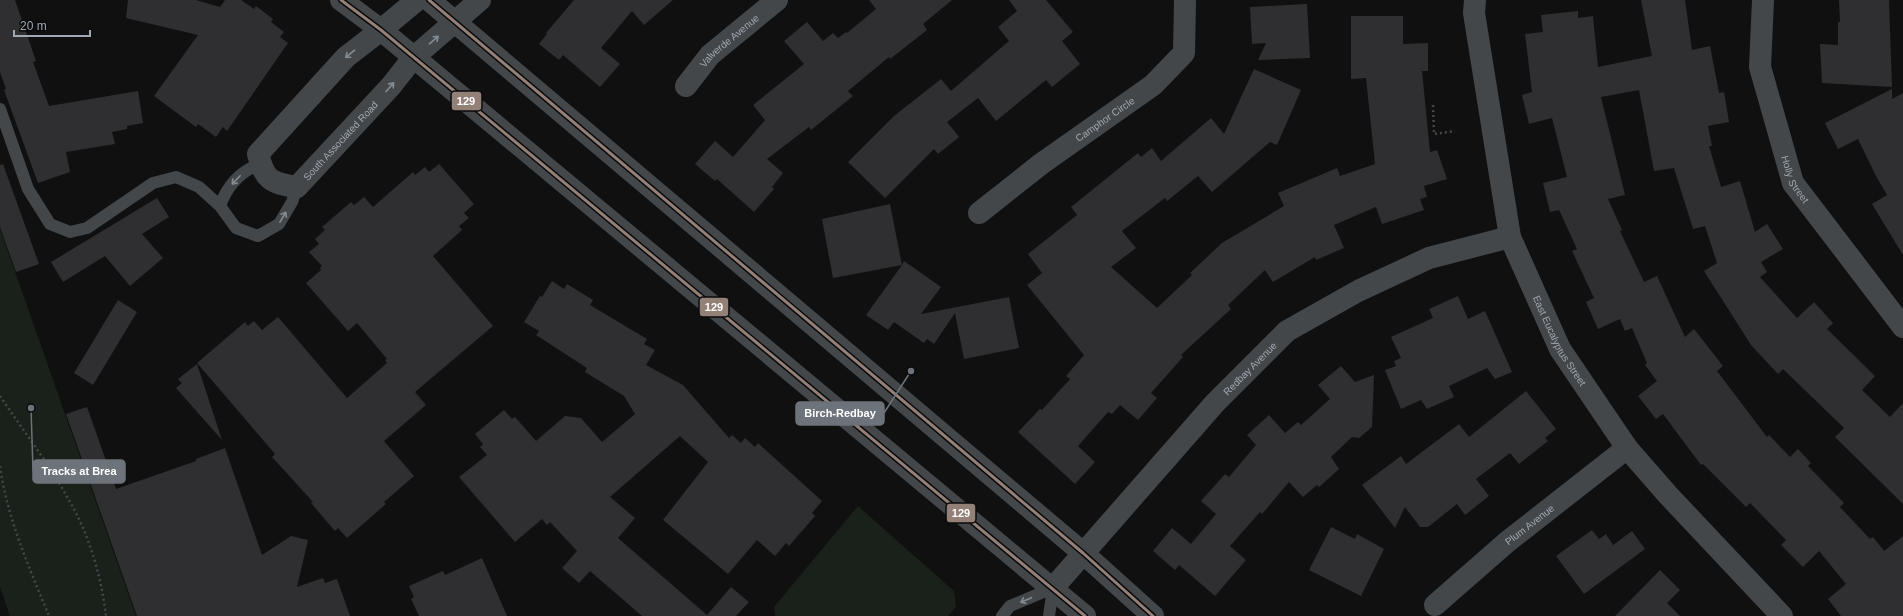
<svg xmlns="http://www.w3.org/2000/svg" width="1903" height="616" font-family="Arial,sans-serif">
	<rect width="100%" height="100%" fill="#101010"/>
	<path fill="#1a201a" d="M0 229 136 616H10L0 587Z
		M858 506 954 591 956 607 948 616H775L774 607Z"/>
	<path fill="#2f2f31" d="M0 0H15L36 61 33 62 49 106 138 91 143 123 127 126V129L112 132 115 144 66 152 70 172 38 183 4 90 6 89 0 72Z
		M128 0H196L220 7 225 0H241L254 9 256 6 273 19 271 22 284 32 280 37 288 43 227 131 223 127 216 137 198 124 196 127 154 96 198 35 126 18Z
		M574 0H673L644 25 632 11 601 48 620 64 600 87 563 55 559 60 539 44 547 34 546 33Z
		M869 0H952L923 24 927 30 890 59 889 57 848 91 853 96 811 130 809 127 767 159 783 173 772 187 774 189 754 212 717 179 715 181 695 164 715 141 733 157 765 120 753 105 804 64 784 41 807 22 823 41 833 33 838 38 846 32 847 33 876 9Z
		M1009 0H1046L1073 32 1062 41 1080 64 1052 87 1046 80 996 121 978 98 947 122 959 137 938 154 934 149 885 198 848 162 894 116 941 79 951 91 1009 41 998 27 1017 11Z
		M1641 0H1685L1692 50 1710 46 1719 93 1724 92 1729 122 1708 126 1712 146H1709L1721 187 1740 181 1755 232 1767 224 1783 249 1761 262 1767 272 1760 277 1797 318 1814 302 1833 323 1827 329 1875 376 1862 390 1890 417 1903 403V504L1835 437 1844 428 1783 369 1778 374 1751 345 1704 271 1717 263 1705 226 1693 229 1674 168 1654 171 1639 90 1601 97 1625 195 1608 199 1622 230 1620 231 1644 282 1657 276 1685 337 1694 329 1723 366 1717 371 1767 437 1769 435 1790 457 1798 449 1811 463 1808 466 1844 503 1840 507 1870 539 1873 537 1884 551 1903 536V616H1841L1828 599 1846 584 1819 551 1803 567 1781 545 1786 540 1750 503 1746 507 1703 464 1701 465 1663 414 1656 419 1638 396 1657 381 1645 365 1647 363 1632 328 1625 331 1620 319 1598 329 1586 302 1594 298 1572 251 1577 249 1559 210 1550 212 1543 183 1567 177 1552 118 1529 124 1522 95 1532 92 1525 34 1543 32 1541 15 1578 11V18L1593 16 1598 67 1652 56Z
		M1839 0H1889L1892 87 1822 83 1820 44 1838 45V22H1840Z
		M1307 4 1310 58 1258 60 1266 43 1252 44 1250 7Z
		M1351 16H1403V44L1428 43V71H1422L1430 152 1437 150 1447 179 1424 186 1427 197 1420 199 1424 210 1382 224 1376 207 1334 225 1344 248 1316 260 1315 257 1273 282 1265 270 1228 305 1231 309 1181 355 1183 357 1151 393 1157 398 1138 420 1120 405 1112 414 1108 412 1078 446 1095 462 1075 484 1018 432 1040 409 1042 410 1070 379 1066 376 1084 355 1027 285 1042 273 1028 254 1077 215 1071 207 1138 153 1141 157 1152 148 1161 161 1211 118 1224 134 1254 69 1301 90 1277 145 1270 142 1212 192 1198 176 1167 201 1165 198 1122 231 1136 248 1111 267 1157 308 1192 275 1190 273 1222 243 1284 206 1278 193 1337 168 1340 176 1375 164 1366 78 1351 79Z
		M1892 89V99L1903 93V255L1872 204 1887 195 1876 176 1858 139 1838 149 1825 123Z
		M3 164 39 264 16 272 0 227V165Z
		M439 164 474 204 464 213 469 218 459 226 462 230 433 256 493 326 415 392 426 405 384 441 414 476 384 502 386 504 347 538 338 528 335 531 311 503 313 502 272 457 275 454 197 363 245 322 248 326 254 321 262 330 278 317 347 398 387 363 385 360 387 359 357 323 348 331 306 283 321 270 320 268 322 266 309 252 319 244 315 239 325 230 322 227 351 202 354 205 364 197 373 207 413 172 415 175 425 167 429 172Z
		M157 198 169 217 142 234 163 258 130 286 105 256 63 282 51 262Z
		M890 204 902 265 904 261 941 287 921 314 1009 297 1019 348 964 359 955 313 934 344 927 339 924 343 894 322 888 330 866 315 902 265 833 278 822 219Z
		M552 281 564 289 567 284 593 300 590 305 647 339 644 344 655 350 646 365 683 385 729 438 732 435 741 443 745 438 755 447 758 443 822 501 812 513 815 516 789 546 786 543 775 556 757 540 728 574 663 520 708 462 680 436 610 497 635 518 618 538 707 615 731 587 749 602 736 616H642L590 571 579 583 562 568 577 551 550 522 547 525 542 519 515 542 459 477 487 455 480 447 483 444 475 434 504 410 512 419 515 417 536 441 565 416 581 418 602 442 635 414 624 396 585 372 587 368 536 335 539 331 524 322 540 296 542 297Z
		M1458 296 1468 319 1485 311 1512 372 1495 379 1487 368 1449 386 1454 397 1427 409 1421 400 1401 409 1385 370 1396 366 1394 361 1401 358 1391 337 1433 318 1429 309Z
		M118 300 137 312 93 385 74 373Z
		M197 364 222 440 176 388 182 383 178 379Z
		M1341 366 1355 382 1374 375 1372 427 1359 438 1352 437 1331 457 1339 469 1319 487 1317 485 1303 497 1289 482 1262 514 1260 512 1230 546 1246 560 1215 596 1179 565 1175 570 1153 551 1172 528 1191 544 1216 514 1201 501 1225 474 1229 477 1256 445 1247 435 1269 415 1285 433 1298 422 1301 425 1330 399 1318 385Z
		M1526 391 1556 429 1545 438 1548 441 1519 464 1510 453 1476 479 1489 496 1465 515 1457 504 1428 527H1420L1405 507 1395 528 1362 485 1401 456 1406 464 1459 424 1469 437Z
		M87 407 116 489 196 461V459L225 448 262 555 291 536 308 540 297 587 323 578 325 583 337 579 350 616H137L66 414Z
		M1331 527 1355 539 1357 534 1384 549 1361 596 1309 570Z
		M1592 530 1599 539 1606 534 1613 545 1632 531 1645 549 1584 594 1556 556Z
		M482 558 507 616H419L411 599 414 597 409 586 443 571 445 575Z
		M1660 570 1680 590 1667 603 1680 616H1615Z"/>
	<g fill="none" stroke-linecap="round" stroke-linejoin="round">
		<path stroke="#45474b" stroke-width="2.5" stroke-dasharray="2 3" stroke-linecap="butt" d="M1433 105 1434 134 1455 131
			M0 396C22 429 47 461 66 495 88 531 101 574 106 616
			M0 466C7 518 29 567 49 616"/>
		<path stroke="#444749" stroke-width="12" d="M0 109 28 189 50 224 70 232 87 228 153 183 176 177 199 187 220 206 236 228 258 236 279 224 292 202 297 187
			M220 206C227 186 241 171 260 164
			M1002 616 1010 606 1053 588
			M1049 616 1053 588"/>
		<g stroke="#444749" stroke-width="22">
			<path id="s1" d="M1475 0 1474 13 1510 237 1560 349 1627 448 1668 495 1782 616"/>
			<path id="s2" d="M1763 0 1760 67 1793 183 1903 327"/>
			<path id="s3" d="M381 30 346 57 258 154C265 180 270 183 297 187L391 86 413 58"/>
			<path id="s4" d="M686 86 710 55 777 0"/>
			<path id="s5" d="M979 213 1041 164 1153 85 1184 53 1185 0"/>
			<path id="s6" d="M1053 588 1215 403 1287 331 1358 291 1429 258 1510 237"/>
			<path id="s7" d="M1435 605 1507 542 1627 448"/>
		</g>
		<path stroke="#444749" stroke-width="22" d="M341 0 381 30 1085 616
			M429 0 1083 553 1153 616
			M381 30 417 0
			M413 58 480 0"/>
		<defs>
			<path id="bus-1" d="M341 0 381 30 1085 616
				M429 0 1083 553 1153 616"/>
		</defs>
		<use href="#bus-1" stroke="#0a0a0c" stroke-width="6"/>
		<use href="#bus-1" stroke="#938177" stroke-width="3"/>
	</g>
	<defs><path id="oneway-shaft" d="M-6 0H5M1.5-3L5.5 0L1.5 3" fill="none" stroke-width="1.6" stroke-linecap="round" stroke-linejoin="round"/></defs>
	<g stroke="#848c93">
		<use href="#oneway-shaft" transform="translate(434 40) rotate(-41)"/>
		<use href="#oneway-shaft" transform="translate(350 54) rotate(141)"/>
		<use href="#oneway-shaft" transform="translate(390 87) rotate(-49)"/>
		<use href="#oneway-shaft" transform="translate(236 180) rotate(134)"/>
		<use href="#oneway-shaft" transform="translate(283 217) rotate(-59)"/>
		<use href="#oneway-shaft" transform="translate(1026 600) rotate(157)"/>
	</g>
	<g text-anchor="middle" dominant-baseline="central" stroke-width="4" stroke-linejoin="round" paint-order="stroke">
		<g font-size="10" fill="#9fa9b3" stroke="#0a0a0c">
			<text stroke="none"><textPath href="#s4" startOffset="63">Valverde Avenue</textPath></text>
			<text stroke="none"><textPath href="#s5" startOffset="157">Camphor Circle</textPath></text>
			<text stroke="none"><textPath href="#s3" startOffset="295">South Associated Road</textPath></text>
			<text stroke="none"><textPath href="#s2" startOffset="185">Holly Street</textPath></text>
			<text stroke="none"><textPath href="#s1" startOffset="355">East Eucalyptus Street</textPath></text>
			<text stroke="none"><textPath href="#s6" startOffset="295">Redbay Avenue</textPath></text>
			<text stroke="none"><textPath href="#s7" startOffset="124">Plum Avenue</textPath></text>
		</g>
	</g>
	<path fill="none" stroke="#6d737a" stroke-width="1.5" d="M911 371L884 413M31 408L33 471"/>
	<g fill="#6d737a" stroke="#0a0a0c" stroke-width="1.5">
		<circle cx="911" cy="371" r="4"/>
		<circle cx="31" cy="408" r="4"/>
	</g>
	<g fill="#6d737a" stroke="#6d737a" stroke-width="1.5">
		<rect x="796" y="402" width="88" height="23" rx="4"/>
		<rect x="33" y="460" width="92" height="23" rx="4"/>
	</g>
	<g font-size="11" text-anchor="middle" font-weight="bold" fill="#fff">
		<text x="840" y="417">Birch-Redbay</text>
		<text x="79" y="475">Tracks at Brea</text>
	</g>
	<g stroke="#0a0a0c" stroke-width="1.5">
		<rect x="451" y="91" width="31" height="20" rx="4" fill="#938177"/>
		<rect x="699" y="297" width="30" height="20" rx="4" fill="#938177"/>
		<rect x="946" y="503" width="30" height="20" rx="4" fill="#938177"/>
	</g>
	<g font-size="11" text-anchor="middle" font-weight="bold" fill="#fff">
		<text x="466" y="105">129</text>
		<text x="714" y="311">129</text>
		<text x="961" y="517">129</text>
	</g>
	<path d="M14 30v6h76v-6" fill="none" stroke="#9fa9b3" stroke-width="2"/>
	<text x="20" y="30" font-size="12" fill="#9fa9b3" stroke="#0a0a0c" stroke-width="3" paint-order="stroke">20 m</text>
</svg>
